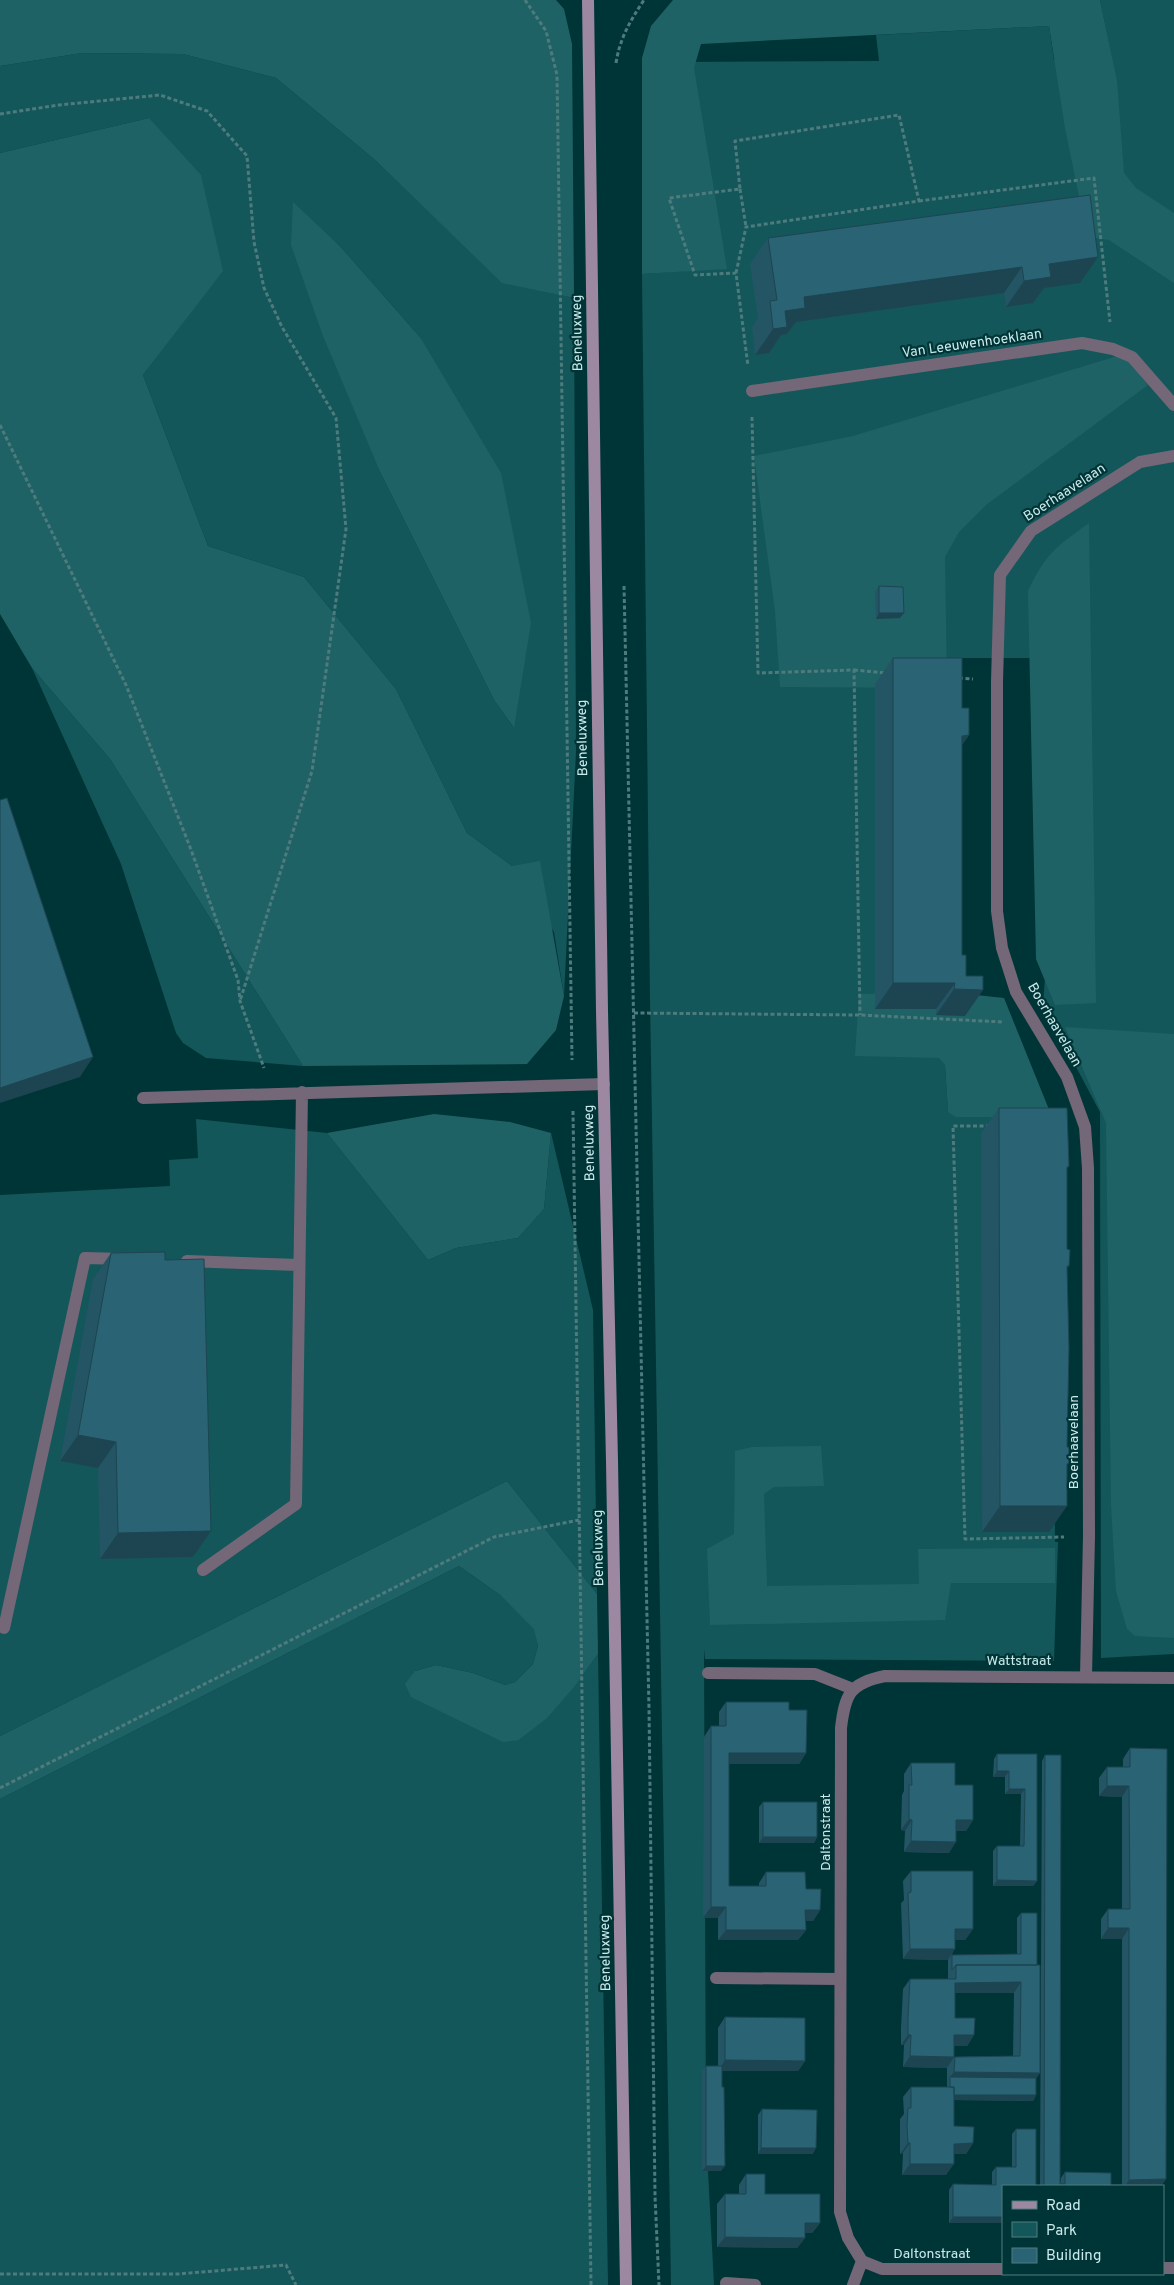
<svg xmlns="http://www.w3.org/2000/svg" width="1174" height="2285" font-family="Overpass,sans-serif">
	<rect width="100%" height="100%" fill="#003537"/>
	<path fill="#13575a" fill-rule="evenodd" d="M1100 0H1174V1654L1101 1658 1100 1112 1043 1005 1069 658H838L876 688 945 1065 948 1111 1052 1117 1055 1542H1058L1054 1661 705 1659 704 1649 706 2133 714 2285H671L650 999 642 274 684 271 681 62 879 61 876 35 1049 26 1054 60 1112 59Z
		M82 53 183 54 276 78 374 159 502 282 574 298 576 752 564 996 554 932 512 866 467 833 396 689 304 577 208 546 143 375 222 271 149 118 0 153V66ZM293 203 340 246 420 337 514 728 494 700 381 474Z
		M32 668 110 759 303 1066 206 1058 183 1043 176 1033 121 864Z
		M196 1119 327 1133 428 1260 456 1248 518 1238 544 1209 551 1133 593 1310 597 1594 507 1481 0 1736V1195L170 1186 169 1160 198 1158Z
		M459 1566 500 1595 535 1629 538 1646 533 1664 515 1682 505 1685 473 1673 436 1665 415 1671 519 1740C553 1714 573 1688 598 1654L608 2285H0V1799Z"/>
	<path fill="#1f6265" d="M0 0H556L564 9 572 44 574 298 502 283 374 159 276 78 183 54 82 53 0 66Z
		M673 0H1100L1117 81 1124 173 1136 188 1174 213V283L1109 240 1084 236 1080 201 1065 128 1049 26 701 44 694 68 727 269 642 274V58L651 26Z
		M149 118 201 175 223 271 143 375 208 546 304 577 396 689 467 833 512 866 540 861 564 996 556 1030 527 1064 303 1066 110 759 32 668 0 614V153Z
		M293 202 340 246 420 337 501 473 531 623 514 728 494 700 381 474 323 336 291 245Z
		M1124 354 1148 385 986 505 959 532 945 557 947 688 780 687 775 611 754 456 853 436Z
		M1089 523 1096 1003 1055 1005 1036 959 1028 591C1046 553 1056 547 1089 523Z
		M948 992 1004 998 1052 1117H956L948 1112 945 1065 939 1058 855 1056 859 994Z
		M1065 1027 1174 1034V1638L1135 1636 1127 1629 1116 1591 1111 1505 1106 1123Z
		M434 1114 510 1122 551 1133 544 1209 518 1238 456 1248 428 1260 327 1133Z
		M821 1446 824 1486 774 1487 764 1494 767 1586 919 1584 918 1549 1055 1548V1583H951L945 1620 710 1625 707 1549 734 1534 735 1451 752 1447Z
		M507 1481 597 1594 598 1654 574 1687 547 1718 519 1740 503 1742 411 1697 405 1684 415 1671 436 1665 473 1673 505 1685 515 1682 533 1664 538 1646 534 1629 500 1595 459 1566 0 1799V1736Z"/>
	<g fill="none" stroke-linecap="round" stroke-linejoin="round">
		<path stroke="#4e7b7d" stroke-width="3" stroke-dasharray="4 2.5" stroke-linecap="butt" d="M525 0 546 31 557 75 572 1060
			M616 63C620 38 630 21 644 0
			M0 114 59 105 160 95 207 111 247 156 254 242 264 288 282 327 336 418 346 529 312 771 240 1001
			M740 189 746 227
			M919 201 1094 178 1110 322
			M736 273 746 227 919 201 899 115 735 141 740 189 669 198 695 275 736 273 748 366
			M752 417 758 673 854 670 860 1015
			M0 425 126 685 190 847 238 980 240 1001 264 1068
			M624 586 649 1708 655 2196 659 2285
			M854 670 886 673
			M959 678 973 679
			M634 1013 860 1015 1004 1022
			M573 1111 591 2285
			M990 1126H953L965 1539 1064 1537
			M0 1788 494 1537 579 1520
			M0 2274H178L286 2265 296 2285"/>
		<path stroke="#746777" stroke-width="12" d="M143 1098 604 1084
			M187 1261 299 1265
			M203 1570 296 1504 302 1092
			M4 1628 85 1258 124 1259
			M716 1978 840 1979
			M726 2283 755 2285"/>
		<path stroke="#746777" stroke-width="12" d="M752 391 1082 343 1113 349 1132 357 1174 405
			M708 1673 815 1674 853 1689
			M1086 1676 1089 1536 1088 1168 1085 1127 1067 1077 1016 992 1002 948 997 911V681L1000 575 1031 531 1140 462 1174 456
			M862 2261 882 2269H1003
			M1163 2268H1174
			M853 2285 862 2261 848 2238 840 2212 841 1728C845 1694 850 1683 885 1676L1174 1678"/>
		<path stroke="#9d88a1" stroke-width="12" d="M588 0 602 1011 612 1461 626 2285"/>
	</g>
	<path fill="#235564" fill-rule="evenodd" d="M1090 195 1080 283 1044 288 1033 303 1006 307 1004 293 796 322 787 334 781 335 769 353 755 355 752 327 758 318 750 264 768 238Z
		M879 586 900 618 876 619 875 592Z
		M893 658 962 708 969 735 962 745V955L965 1016 936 1015V1009H875V684Z
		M999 1108 1069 1166 1067 1169V1249L1069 1266 1067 1268 1049 1532H982L981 1133Z
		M111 1253 165 1260 193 1557 100 1559 98 1468 60 1461 93 1279Z
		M726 1702 789 1710 806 1753 799 1764H729V1886H759V1883L766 1872 806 1889 820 1910 813 1921H806V1930L798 1940H718V1918H703L704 1737 711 1726H719V1712Z
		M1130 1748 1166 2179 1161 2186H1040L1042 1761 1045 1755 1060 2184 1061 2178 1065 2172 1111 2185H1122V1939H1101V1919L1108 1909H1122V1797L1099 1796V1778L1107 1767H1123V1759Z
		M997 1754H1037V1881L1033 1886H993V1851L997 1846H1020L1021 1794H1005V1777H993L994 1759Z
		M911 1763 955 1785 973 1820 966 1831H956L949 1853 904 1852 905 1831 901 1830 902 1795 904 1791V1774Z
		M763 1802 817 1837 814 1843H759V1807Z
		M911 1871 973 1929 965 1940H955L952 1955 1017 1954V1918L1021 1913 1037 1965 1040 2073 1036 2078V2095L1033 2101 954 2100V2126L973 2143 966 2154H954L946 2175H902L903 2153 900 2154V2119L904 2114 903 2097 911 2087H947V2068L903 2067 904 2045H901V2028L903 1989 910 1979H948V1960L903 1959 901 1903 904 1900 903 1881ZM955 1993H1014L1013 2056 954 2057V2046H967L974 2035 955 2018Z
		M725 2017 805 2061 798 2071H722L721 2171H702V2071L706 2066H718V2028Z
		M762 2109 813 2154H758V2115Z
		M1016 2129 1036 2186 1003 2223H949V2190L953 2184 992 2185V2172L996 2167H1012V2134Z
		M746 2174 765 2194 820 2223 812 2233H805V2238L797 2248 717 2247V2204L725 2194H739V2185Z"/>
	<path fill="#1d4551" d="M1098 257 1080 283 1044 288 1033 303 1006 307 1024 281 1049 264Z
		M1022 267 1004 293 796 322 787 334 781 335 769 353 755 355 773 329 785 311 804 297Z
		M879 613H904L900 618 876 619Z
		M969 735 951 761 962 736Z
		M893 983H955L936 1009H875Z
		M954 989 983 990 965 1016 936 1015Z
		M93 1057 80 1077 0 1103V1088Z
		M78 1435 116 1442 98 1468 60 1461Z
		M1000 1506H1067L1049 1532H982Z
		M211 1531 193 1557 100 1559 118 1533Z
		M729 1753H806L799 1764H722Z
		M997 1771H1009L1005 1777H993Z
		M1107 1786H1129L1122 1797 1099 1796Z
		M1009 1789H1025L1021 1794H1005Z
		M909 1819 912 1820 905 1831 901 1830Z
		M956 1820H973L966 1831H949Z
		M763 1837H817L814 1843H759Z
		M911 1841 956 1842 949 1853 904 1852Z
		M997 1880 1037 1881 1033 1886H993Z
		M711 1907H726L718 1918H703Z
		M805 1910H820L813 1921H798Z
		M1108 1928H1129L1122 1939H1101Z
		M955 1929H973L965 1940H948Z
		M726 1930H806L798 1940H718Z
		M910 1949H955L948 1960 903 1959Z
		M1021 1982 1014 1993H947L955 1983Z
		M908 2035H911L904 2045H901Z
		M954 2035H974L967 2046H947Z
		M910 2056 954 2057 947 2068 903 2067Z
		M725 2060 805 2061 798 2071H718Z
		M954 2072 1040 2073 1032 2084 950 2077Z
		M950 2095H1036L1033 2101 947 2100Z
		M908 2143H910L903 2153 900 2154Z
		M973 2143 966 2154H947L954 2144Z
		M761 2148H816L813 2154H758Z
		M910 2164H954L946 2175H902Z
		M706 2166H725L721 2171H702Z
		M1166 2179 1161 2186H1125L1129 2180Z
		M953 2217H1003V2223H949Z
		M805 2223H820L812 2233H797Z
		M725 2237 805 2238 797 2248 717 2247Z"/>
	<path fill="#296374" stroke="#1d4551" d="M1090 195 1098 257 1049 264 1051 277 1024 281 1022 267 804 297 805 308 785 311 787 327 773 329 770 301 777 300 768 238Z
		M879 586 903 587 904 613H879Z
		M893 658H962V708H969V735L962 736V955H966V976H983V990L954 989 955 983H893Z
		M7 798 93 1057 0 1088V800Z
		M999 1108H1067L1069 1166 1067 1167V1249L1070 1250 1069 1266H1067L1069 1348 1067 1447H1069V1463L1067 1464V1506H1000Z
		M165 1252V1260L204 1259 211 1531 118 1533 116 1442 78 1435 111 1253Z
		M726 1702H789V1710H807L806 1753H729V1886H766V1872H805L806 1889H821L820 1910H805L806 1930H726V1907H711V1726H726Z
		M1130 1748 1167 1749 1166 2179 1129 2180V1928H1108V1909H1130L1129 1786H1107V1767H1130Z
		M997 1754H1037V1881L997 1880V1846H1024L1025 1789H1009V1771H997Z
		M1045 1755H1061L1060 2184H1065V2172L1111 2173V2185H1128V2186H1044Z
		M911 1763H955V1785H973V1820H956V1842L911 1841 912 1820 909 1819V1785H912Z
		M763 1802H817V1837H763Z
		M911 1871H973V1929H955V1949H910L908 1893 911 1892Z
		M1021 1913H1037V1965H956L952 1970V1955L1021 1954Z
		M956 1965H1040V2073L954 2072 955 2057 1020 2056 1021 1982 955 1983V2018H975L974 2035H954V2057L910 2056 911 2035H908V2018L910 1979H956Z
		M725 2017 805 2018V2061L725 2060Z
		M706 2066H722V2087H724L725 2166H706Z
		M950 2077 1036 2078V2095H954V2087H950Z
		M911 2087H954V2126L974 2127 973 2143 954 2144V2164H910V2143H908L907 2126 908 2108H911Z
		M762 2109 817 2110 816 2148H761Z
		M1016 2129H1036V2186H1003V2217H953V2184L996 2185V2167H1016Z
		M746 2174H765V2194H820V2223H805V2238L725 2237V2194H746Z"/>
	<g text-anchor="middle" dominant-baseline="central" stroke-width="4.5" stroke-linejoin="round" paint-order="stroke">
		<g font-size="14" fill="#cbeaec" stroke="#003537">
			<text transform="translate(578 333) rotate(-91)">Beneluxweg</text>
			<text transform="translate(972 344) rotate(-8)">Van Leeuwenhoeklaan</text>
			<text transform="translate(1065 493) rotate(-33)">Boerhaavelaan</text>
			<text transform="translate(583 738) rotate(-91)">Beneluxweg</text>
			<text transform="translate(1054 1025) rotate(60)">Boerhaavelaan</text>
			<text transform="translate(590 1143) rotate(-91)">Beneluxweg</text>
			<text transform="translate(1074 1442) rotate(-90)">Boerhaavelaan</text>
			<text transform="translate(599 1548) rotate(-91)">Beneluxweg</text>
			<text x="1019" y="1661">Wattstraat</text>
			<text transform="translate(826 1832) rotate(-90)">Daltonstraat</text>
			<text transform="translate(606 1953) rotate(-91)">Beneluxweg</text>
			<text x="932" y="2254">Daltonstraat</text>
		</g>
	</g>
	<rect x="1002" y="2185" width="162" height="90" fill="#003537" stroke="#517d7f"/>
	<rect x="1012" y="2201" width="25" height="8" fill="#9d88a1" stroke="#517d7f"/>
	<text x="1046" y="2210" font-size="15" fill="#cbeaec">Road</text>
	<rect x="1012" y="2222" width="25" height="15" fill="#13575a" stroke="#517d7f"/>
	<text x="1046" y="2235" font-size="15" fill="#cbeaec">Park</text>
	<rect x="1012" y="2248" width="25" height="15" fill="#296374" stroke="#517d7f"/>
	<text x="1046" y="2260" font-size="15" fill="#cbeaec">Building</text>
</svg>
